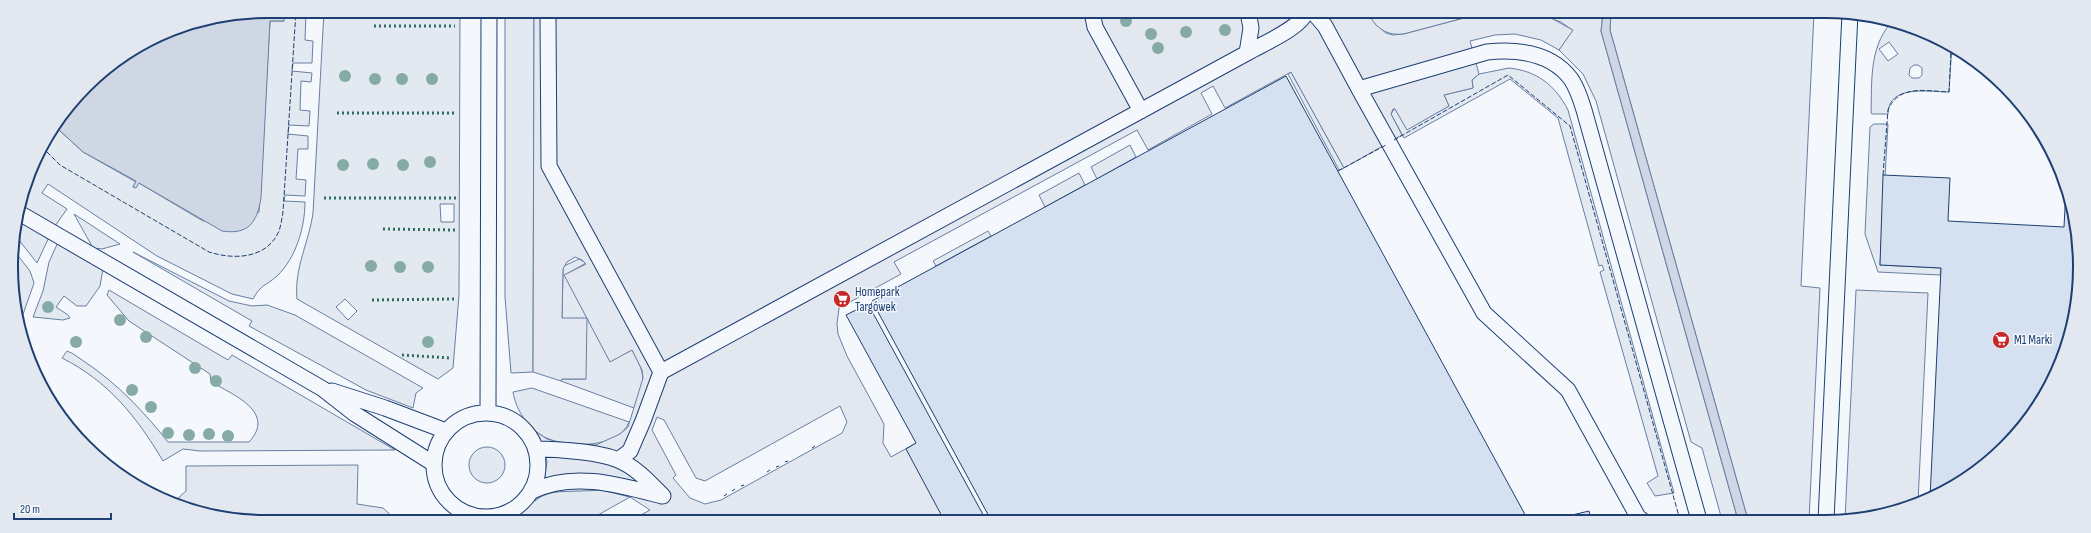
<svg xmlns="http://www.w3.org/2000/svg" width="2091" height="533" font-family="'Sofia Sans Condensed',sans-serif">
	<rect width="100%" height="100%" fill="#f4f7fb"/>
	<path fill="#e3e9f0" stroke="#687fa3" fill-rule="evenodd" d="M270 11H306L305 40 313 41 312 63H293L292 71 312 73 311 82 301 81 300 110 310 111 309 126 289 125 288 134 308 136V149H298L296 179 306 180 305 196 285 195 284 201 305 202C305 227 296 258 277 276 266 286 261 284 253 299L232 294 157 256 48 184 42 193 67 209 55 226 23 208 37 153 57 128 83 152 136 182 133 187 139 183 203 221 259 212 270 21H284L270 15Z
		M324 11H460L459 295 453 368 438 379 297 299C294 268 309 242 313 213ZM454 204V222H441L440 204ZM345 299 357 311 348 320 336 307Z
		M505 11H534L533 372 511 373 505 297Z
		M1367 13H1483L1404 34C1387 36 1375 28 1367 13Z
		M1535 13H1603L1601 31 1738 520H1722L1702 448 1691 442 1596 101 1583 74 1559 50 1572 30 1561 22Z
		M1611 13H1814L1801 286 1820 288 1809 520H1748L1610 30Z
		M1890 24 1952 45 1949 92C1929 92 1888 84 1888 114H1873L1871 113C1872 82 1869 49 1890 24ZM1889 42 1898 54 1888 61 1879 49ZM1914 65H1918L1922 68V75L1919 78H1912L1909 75 1910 68Z
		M1509 68C1537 71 1555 85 1568 110L1674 493 1655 496 1647 483 1658 476 1600 272 1604 270 1602 265 1599 266 1558 118 1510 79 1404 138 1391 114 1395 108 1407 129 1449 106 1444 95 1473 88 1472 80 1479 74Z
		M1291 72 1344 168 1339 170 1288 74Z
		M1874 124H1888L1880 265 1941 268 1940 275 1878 272 1865 234 1870 127Z
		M1130 145 1136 157 1097 179 1091 167Z
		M1079 173 1085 185 1045 207 1039 195Z
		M74 214 120 244 102 249 93 248Z
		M20 219 50 235 37 263 15 235Z
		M988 231 991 236 936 266 933 261Z
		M59 240 103 269 100 286 86 306H77L64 296 56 307 68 315 70 318 63 320 33 317 43 291 49 262Z
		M12 248 30 271 34 283 21 320Z
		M133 252 229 301 252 306 267 305 295 315 423 388 416 393 413 408 366 390 249 326 252 321Z
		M579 259 586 263 565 275 610 361 632 350C647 377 645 380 634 408L561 381V379H585L562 318 563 269 564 266Z
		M109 290 228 360 232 355 395 450 200 451 183 449 163 461C137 417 108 381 62 358L67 351C73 353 79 358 85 362 118 384 144 412 168 442H249C277 412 232 394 211 382L210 374 129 321 107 295Z
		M532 388 629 422C619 448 571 448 549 439 530 432 516 411 513 392Z
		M469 465a18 18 0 1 1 36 0a18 18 0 1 1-36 0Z
		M597 489 630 497 589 520H517C539 486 561 492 597 489Z"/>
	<path fill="#e3e8f0" stroke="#687fa3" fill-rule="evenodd" d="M534 11 1367 13 1376 25 1386 33 1393 35 1404 34 1483 13H1535L1549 17 1573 30 1559 50 1541 40 1515 34 1495 35 1470 41 1479 74 1472 80 1473 88 1444 95 1449 106 1407 130 1395 109H1393L1391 114 1402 135 1344 168 1291 72 1225 108 1213 86 1201 93 1212 114 1148 150 1137 130 894 262 901 274 839 308 837 324 838 334 847 356 884 424 883 443 891 457 916 443 958 520H632L650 510 630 497 608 490 553 492 542 495 535 501 544 481 547 462 542 444 535 431 547 439 558 442 596 445 620 434 628 427 643 378 642 370 632 350 610 362 564 275 586 264 582 260 575 257 567 262 563 269 562 318H587L586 379H562L561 381 533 372ZM840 406 847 422 842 433 721 500 705 504 690 498 673 478 676 475 652 430 657 417 664 420 696 478 705 481Z
		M1856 290 1928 293 1923 398 1918 502 1858 520H1845Z
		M358 465 357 504 383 508 396 520H233L176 500 186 491V466Z"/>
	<path fill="#cfd7e4" stroke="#687fa3" d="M267 11H270V15L284 16V21H270L261 198C257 223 248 235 222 231L139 183 136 188 133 187 136 181 83 152 57 128 98 75 169 30Z
		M1603 13H1611L1610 30 1748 520H1738L1601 31Z"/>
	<path fill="#d5e0f0" stroke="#1d3f73" d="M1952 45 1963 54H1951Z
		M1286 76 1528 520H991L872 301Z
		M1883 175 1950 178 1948 221 2064 227 2066 189 2071 201 2078 300 2054 380 2005 447 1937 496 1930 498 1941 268 1880 265Z
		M868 304 986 520H944L906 449 916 443 846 315Z
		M1589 511 1591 520H1551Z"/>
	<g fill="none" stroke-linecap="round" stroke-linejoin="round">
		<defs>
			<path id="lane" d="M550 11 548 19 549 166 661 372
				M1092 12 1095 27 1141 111
				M1313 12 1325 26 1359 89 1487 52C1517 49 1551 52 1571 79 1577 88 1581 100 1584 110L1699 520
				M1247 53 1251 28 1248 12
				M1359 89 1484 313 1568 390 1638 517 1642 520
				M21 214 323 389 355 414 434 464
				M332 391 385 408 446 431
				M488 412 489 11
				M434 465a52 52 0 1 1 104 0a52 52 0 1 1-104 0Z
				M536 449C557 449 600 452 618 460 636 467 650 483 663 496
				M618 460 630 451 643 421 661 372 1247 53C1262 44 1301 28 1306 12
				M532 491C574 471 620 485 662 496
				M1826 520 1850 13"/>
		</defs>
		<use href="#lane" stroke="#1d3f73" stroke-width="17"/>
		<use href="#lane" stroke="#f4f7fb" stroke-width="15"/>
		<path stroke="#2c6c60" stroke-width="3" stroke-dasharray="2 3" stroke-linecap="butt" d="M374 26H455
			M337 113H454
			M324 198H456
			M383 229 455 230
			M372 300 454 299
			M402 355 450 358"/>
		<path stroke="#1d3f73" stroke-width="1" stroke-dasharray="5 2" stroke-linecap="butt" d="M1394 140 1508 75 1570 126 1680 520
			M42 147 60 165 209 252C234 260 267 259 279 231 281 225 282 218 283 212L296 11
			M1338 171 1386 145
			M1883 175 1888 110C1899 84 1926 91 1949 92L1951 51
			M812 448 815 446
			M785 462 788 461
			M776 467 779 466
			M767 472 770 470
			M741 486 744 485
			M732 491 735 489
			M724 496 727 494"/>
	</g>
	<g fill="#86aba6">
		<circle cx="1126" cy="21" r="6"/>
		<circle cx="1225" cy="30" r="6"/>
		<circle cx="1186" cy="32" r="6"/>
		<circle cx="1151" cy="34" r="6"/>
		<circle cx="1158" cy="48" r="6"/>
		<circle cx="345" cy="76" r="6"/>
		<circle cx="375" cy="79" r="6"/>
		<circle cx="402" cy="79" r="6"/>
		<circle cx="432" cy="79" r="6"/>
		<circle cx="430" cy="162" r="6"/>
		<circle cx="373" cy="164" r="6"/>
		<circle cx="343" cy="165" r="6"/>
		<circle cx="403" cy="165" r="6"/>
		<circle cx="371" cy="266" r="6"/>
		<circle cx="400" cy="267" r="6"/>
		<circle cx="428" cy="267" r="6"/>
		<circle cx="48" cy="307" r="6"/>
		<circle cx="120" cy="320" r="6"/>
		<circle cx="146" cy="337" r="6"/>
		<circle cx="76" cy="342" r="6"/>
		<circle cx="428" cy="342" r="6"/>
		<circle cx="195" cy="368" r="6"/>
		<circle cx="216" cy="381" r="6"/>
		<circle cx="132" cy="390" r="6"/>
		<circle cx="151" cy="407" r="6"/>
		<circle cx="168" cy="433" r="6"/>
		<circle cx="209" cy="434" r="6"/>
		<circle cx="189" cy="435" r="6"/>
		<circle cx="228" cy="436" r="6"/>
	</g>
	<defs>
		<symbol id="supermarket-disc" viewBox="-11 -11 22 22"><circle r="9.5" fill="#c62828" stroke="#f4f7fb"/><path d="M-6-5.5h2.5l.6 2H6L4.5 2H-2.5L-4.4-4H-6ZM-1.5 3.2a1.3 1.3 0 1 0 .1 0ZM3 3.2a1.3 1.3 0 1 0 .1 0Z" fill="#fff"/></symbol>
	</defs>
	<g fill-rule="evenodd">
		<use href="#supermarket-disc" x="832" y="289" width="20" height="20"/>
		<use href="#supermarket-disc" x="1991" y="330" width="20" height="20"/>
	</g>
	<g text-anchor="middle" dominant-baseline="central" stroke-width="3" stroke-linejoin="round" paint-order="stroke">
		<g font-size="13" fill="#1d3f73" stroke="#f4f7fb" text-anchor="start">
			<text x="855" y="292">Homepark<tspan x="855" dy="15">Targówek</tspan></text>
			<text x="2014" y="340">M1 Marki</text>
		</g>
	</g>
	<path d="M0 0H2091V533H0ZM266 18H1825A248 248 0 0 1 2073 266V267A248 248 0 0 1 1825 515H266A248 248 0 0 1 18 267V266A248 248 0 0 1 266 18Z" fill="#e3e8f0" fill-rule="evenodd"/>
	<path fill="none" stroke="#1d3f73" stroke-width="2" d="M266 18H1825A248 248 0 0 1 2073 266V267A248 248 0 0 1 1825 515H266A248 248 0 0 1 18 267V266A248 248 0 0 1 266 18Z"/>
	<path d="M14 513v6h97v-6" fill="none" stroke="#1d3f73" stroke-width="2"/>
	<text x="20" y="513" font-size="12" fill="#1d3f73" stroke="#f4f7fb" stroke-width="3" paint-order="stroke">20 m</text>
</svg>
